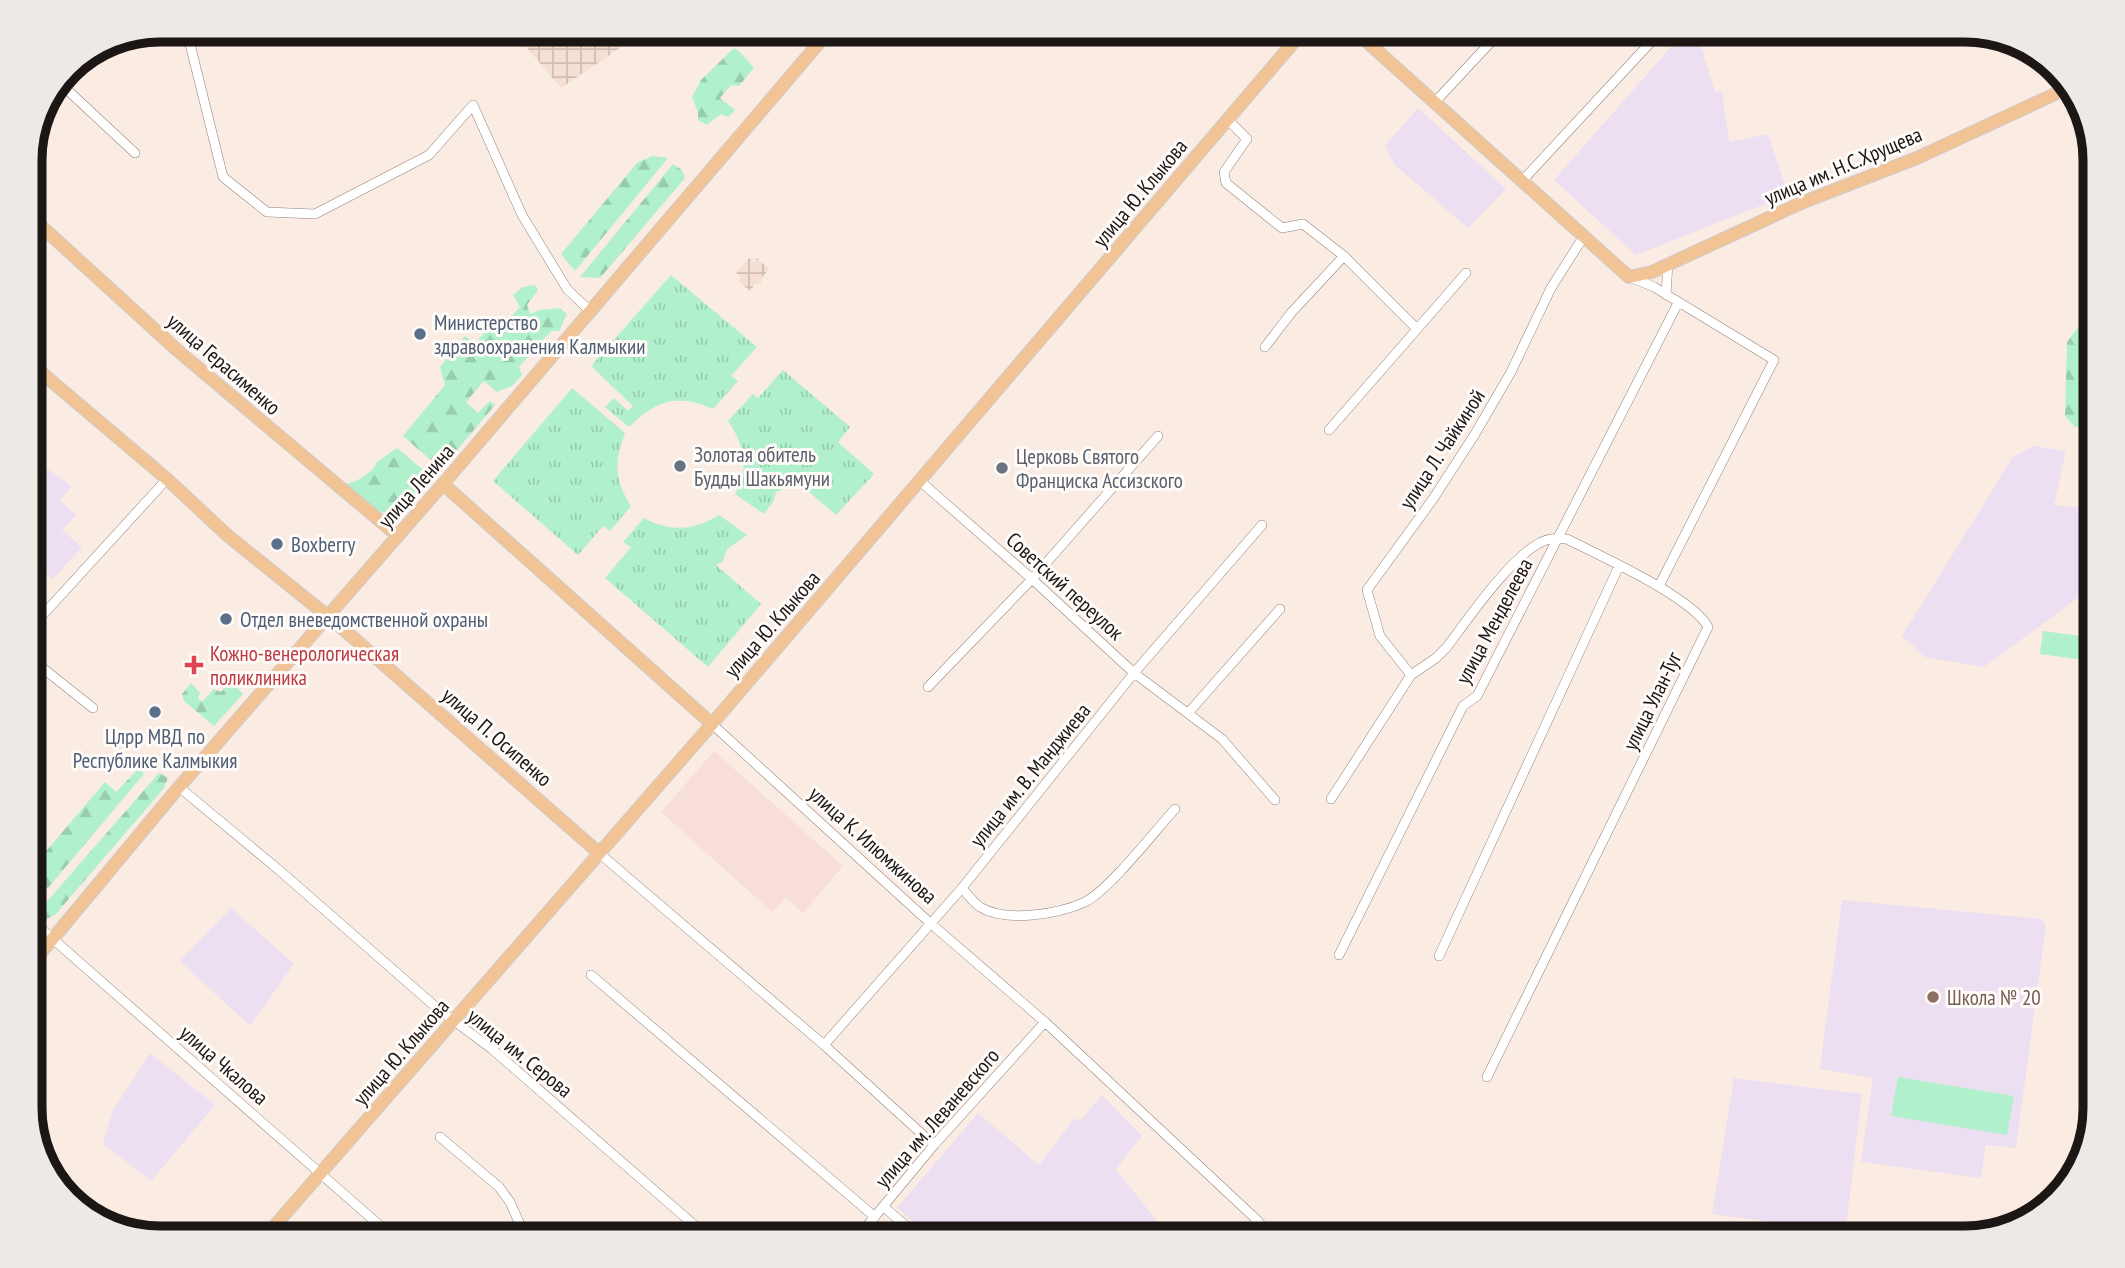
<svg xmlns="http://www.w3.org/2000/svg" width="2125" height="1268" font-family="'PT Sans Narrow',sans-serif">
	<defs>
		<pattern id="industrial-grid" width="8" height="8" patternUnits="userSpaceOnUse" patternTransform="scale(1.75)"><rect width="8" height="8" fill="#f5ded2"/><path d="M0 4h8M4 0v8" fill="none" stroke="#d1beb3"/></pattern>
		<pattern id="grass-tufts" width="24" height="20" patternUnits="userSpaceOnUse" patternTransform="scale(1.75)"><rect width="24" height="20" fill="#b0f0cc"/><path d="M3 7l-1-3M5 7V3M7 7l1-3M15 17l-1-3M17 17v-4M19 17l1-3" fill="none" stroke="#97cdae"/></pattern>
		<pattern id="forest-firs" width="22" height="20" patternUnits="userSpaceOnUse" patternTransform="scale(1.75)"><rect width="22" height="20" fill="#b0f0cc"/><path d="M5 1l3.5 6h-7zM16 11l3.5 6h-7z" fill="#97cdae"/></pattern>
	</defs>
	<rect width="100%" height="100%" fill="#faebe3"/>
	<path fill="url(#industrial-grid)" d="M519 30H646L561 88 522 42Z
		M749 258 754 262 757 258 769 269 761 279V284H755L750 291 738 281 741 277 736 273Z"/>
	<path fill="#eddff2" d="M1686 30H1696L1715 92 1722 91 1729 142 1768 134 1788 195 1636 255 1554 180Z
		M1418 108 1506 189 1468 228 1395 165 1385 146Z
		M2033 446 2066 451 2054 505 2095 509V554L2090 589 1984 667 1925 657 1902 636 2013 457Z
		M43 466 72 486 60 500 76 515 62 530 82 547 53 579 30 562V479Z
		M1842 900 2041 919 2046 925 2016 1148 1986 1145 1981 1178 1861 1162 1873 1078 1820 1069Z
		M231 908 294 964 250 1026 180 961Z
		M150 1053 215 1105 151 1181 103 1144 112 1112Z
		M1734 1078 1862 1094 1846 1226 1839 1231 1712 1214Z
		M1102 1095 1142 1136 1116 1169 1159 1224 1176 1238H932L897 1208 978 1113 1039 1165 1074 1119 1081 1120Z"/>
	<path fill="#f8ded8" d="M714 751 843 866 803 913 786 898 772 912 661 812Z"/>
	<path fill="url(#grass-tufts)" d="M671 275 757 347 731 376 738 381 713 409C676 393 657 400 629 427L605 407 614 398 628 411 633 406 591 366Z
		M783 370 850 427 838 442 874 474 836 515 789 475 786 487 776 492 774 500 764 514 735 494C750 469 744 444 728 421L753 394 758 398Z
		M572 388 625 433C614 463 614 478 631 506L610 531 603 526 578 555 493 481Z
		M719 515 747 535 727 549 723 561 716 565 761 604 708 667 605 578 631 547 623 542 644 518C669 532 695 531 719 515Z"/>
	<path fill="url(#forest-firs)" d="M734 48 740 52 754 68 739 86 731 85 720 98 735 110 728 117 721 114 707 125 698 120V112L692 97 701 80Z
		M652 156 668 158 575 271 561 254 637 163Z
		M673 164 682 170 685 178 600 278 580 277Z
		M535 285 538 290 527 305 530 314 540 310 560 308 567 314 559 331H551L519 367 522 375 512 386 497 392 484 381 466 402 478 413 490 401 495 405 441 469 403 436 445 385 440 367 465 336 475 344 494 321 502 326 520 307 513 295 523 287Z
		M2095 305V323L2081 427H2075L2065 416 2067 342Z
		M397 448 434 479 419 495H411L407 499V505L391 515 375 510 347 484 358 480 372 470 378 461Z
		M231 681 243 694 214 726 184 701 182 694 191 683 200 693 198 698 202 702 214 689 221 692Z
		M139 768 144 774 31 908 30 870 105 782 116 792Z
		M159 773 168 778 164 788 55 915 44 920 36 914Z"/>
	<path fill="#b0f0cc" d="M2043 631 2088 637 2085 660 2040 654Z
		M1898 1077 2014 1096 2007 1135 1891 1116Z"/>
	<g fill="none" stroke-linecap="round" stroke-linejoin="round">
		<defs>
			<path id="minor" d="M177 30 189 40 223 177 267 212 315 214 429 155 473 105 522 215 567 289 590 311
				M61 84 135 153
				M1435 102 1502 30
				M1227 119 1247 139 1224 172 1226 183 1282 228 1303 224 1344 256 1417 329
				M1522 181 1662 30
				M1630 277 1654 287 1774 360 1659 586
				M1666 295 1668 263
				M1265 347 1291 313 1344 256
				M1329 430 1466 273
				M920 481 1032 579 1134 673 1222 739 1275 800
				M30 629 167 479
				M30 658 93 708
				M1411 675 1380 636 1367 590 1433 499 1475 434 1511 372 1551 288 1584 236
				M928 687 1032 579 1158 436
				M1189 712 1280 609
				M712 724 929 922 1045 1022 1257 1220 1272 1238
				M179 787 279 870 438 1009 492 1049 709 1238
				M1331 799 1411 675 1436 658 1447 647C1466 622 1519 543 1551 539 1556 538 1562 539 1567 539 1600 556 1692 597 1708 627L1487 1077
				M599 853 824 1045 934 1145
				M962 888C967 894 973 902 980 907 1006 923 1059 914 1085 902 1110 889 1154 832 1175 809
				M30 919 394 1238
				M1339 955 1463 706 1477 696 1678 303
				M1439 956 1619 566
				M591 975 875 1217
				M824 1045 962 888 1134 673 1262 525
				M440 1137 499 1187 510 1202 526 1238
				M884 1207 920 1238
				M857 1238 934 1145 1045 1022
				M1241 1238 1257 1220"/>
			<path id="major" d="M1354 30 1629 277 1652 272 1801 203 1917 158 2070 87
				M30 216 177 350 398 536
				M30 363 167 479 227 535 341 627 599 853
				M443 484 712 724
				M30 966 179 787 443 484 830 30
				M264 1238 712 724 1304 30"/>
		</defs>
		<use href="#minor" stroke="#92847d" stroke-width="10"/>
		<use href="#major" stroke="#cdcccc" stroke-width="14"/>
		<use href="#minor" stroke="#fff" stroke-width="9"/>
		<use href="#major" stroke="#f2c495" stroke-width="12"/>
	</g>
	<g fill="#5c6f8a" stroke="#fefbf9" stroke-width="2.5">
		<circle cx="420" cy="334" r="7"/>
		<circle cx="277" cy="544" r="7"/>
		<circle cx="226" cy="619" r="7"/>
		<circle cx="155" cy="712" r="7"/>
	</g>
	<g fill="#6b7280" stroke="#fefbf9" stroke-width="2.5">
		<circle cx="680" cy="466" r="7"/>
		<circle cx="1002" cy="468" r="7"/>
	</g>
	<path fill="#e0444e" stroke="#fefbf9" stroke-width="2.5" d="M190.5 654.5h7v7h7v7h-7v7h-7v-7h-7v-7h7z"/>
	<circle fill="#8d6e63" stroke="#fefbf9" stroke-width="2.5" cx="1933" cy="997" r="7"/>
	<g text-anchor="middle" dominant-baseline="central" stroke-width="6" stroke-linejoin="round" paint-order="stroke">
		<g font-size="21" fill="#1c1715" stroke="#fefbf9">
			<text transform="translate(1843 166) rotate(-23)">улица им. Н.С.Хрущева</text>
			<text transform="translate(1140 193) rotate(-50)">улица Ю. Клыкова</text>
			<text transform="translate(224 364) rotate(41)">улица Герасименко</text>
			<text transform="translate(1442 449) rotate(-57)">улица Л. Чайкиной</text>
			<text transform="translate(416 486) rotate(-49)">улица Ленина</text>
			<text transform="translate(1065 586) rotate(42)">Советский переулок</text>
			<text transform="translate(1494 621) rotate(-62)">улица Менделеева</text>
			<text transform="translate(772 624) rotate(-49)">улица Ю. Клыкова</text>
			<text transform="translate(1652 701) rotate(-64)">улица Улан-Туг</text>
			<text transform="translate(497 737) rotate(41)">улица П. Осипенко</text>
			<text transform="translate(1030 775) rotate(-51)">улица им. В. Манджиева</text>
			<text transform="translate(873 845) rotate(42)">улица К. Илюмжинова</text>
			<text transform="translate(401 1052) rotate(-49)">улица Ю. Клыкова</text>
			<text transform="translate(520 1053) rotate(39)">улица им. Серова</text>
			<text transform="translate(224 1065) rotate(41)">улица Чкалова</text>
			<text transform="translate(937 1118) rotate(-49)">улица им. Леваневского</text>
		</g>
		<g font-size="21" fill="#4e5e75" stroke="#fefbf9" text-anchor="start">
			<text x="434" y="322">Министерство<tspan x="434" dy="24">здравоохранения Калмыкии</tspan></text>
			<text x="291" y="544">Boxberry</text>
			<text x="240" y="619">Отдел вневедомственной охраны</text>
			<text x="155" y="736" text-anchor="middle">Цлрр МВД по<tspan x="155" dy="24">Республике Калмыкия</tspan></text>
		</g>
		<g font-size="21" fill="#5b616d" stroke="#fefbf9" text-anchor="start">
			<text x="694" y="454">Золотая обитель<tspan x="694" dy="24">Будды Шакьямуни</tspan></text>
			<text x="1016" y="456">Церковь Святого<tspan x="1016" dy="24">Франциска Ассизского</tspan></text>
		</g>
		<g font-size="21" fill="#be3a42" stroke="#fefbf9" text-anchor="start">
			<text x="210" y="653">Кожно-венерологическая<tspan x="210" dy="24">поликлиника</tspan></text>
		</g>
		<g font-size="21" fill="#785e54" stroke="#fefbf9" text-anchor="start">
			<text x="1947" y="997">Школа № 20</text>
		</g>
	</g>
	<path d="M0 0H2125V1268H0ZM160 42H1965A118 118 0 0 1 2083 160V1108A118 118 0 0 1 1965 1226H160A118 118 0 0 1 42 1108V160A118 118 0 0 1 160 42Z" fill="#ece9e7" fill-rule="evenodd"/>
	<path fill="none" stroke="#1c1715" stroke-width="9" d="M160 42H1965A118 118 0 0 1 2083 160V1108A118 118 0 0 1 1965 1226H160A118 118 0 0 1 42 1108V160A118 118 0 0 1 160 42Z"/>
</svg>
